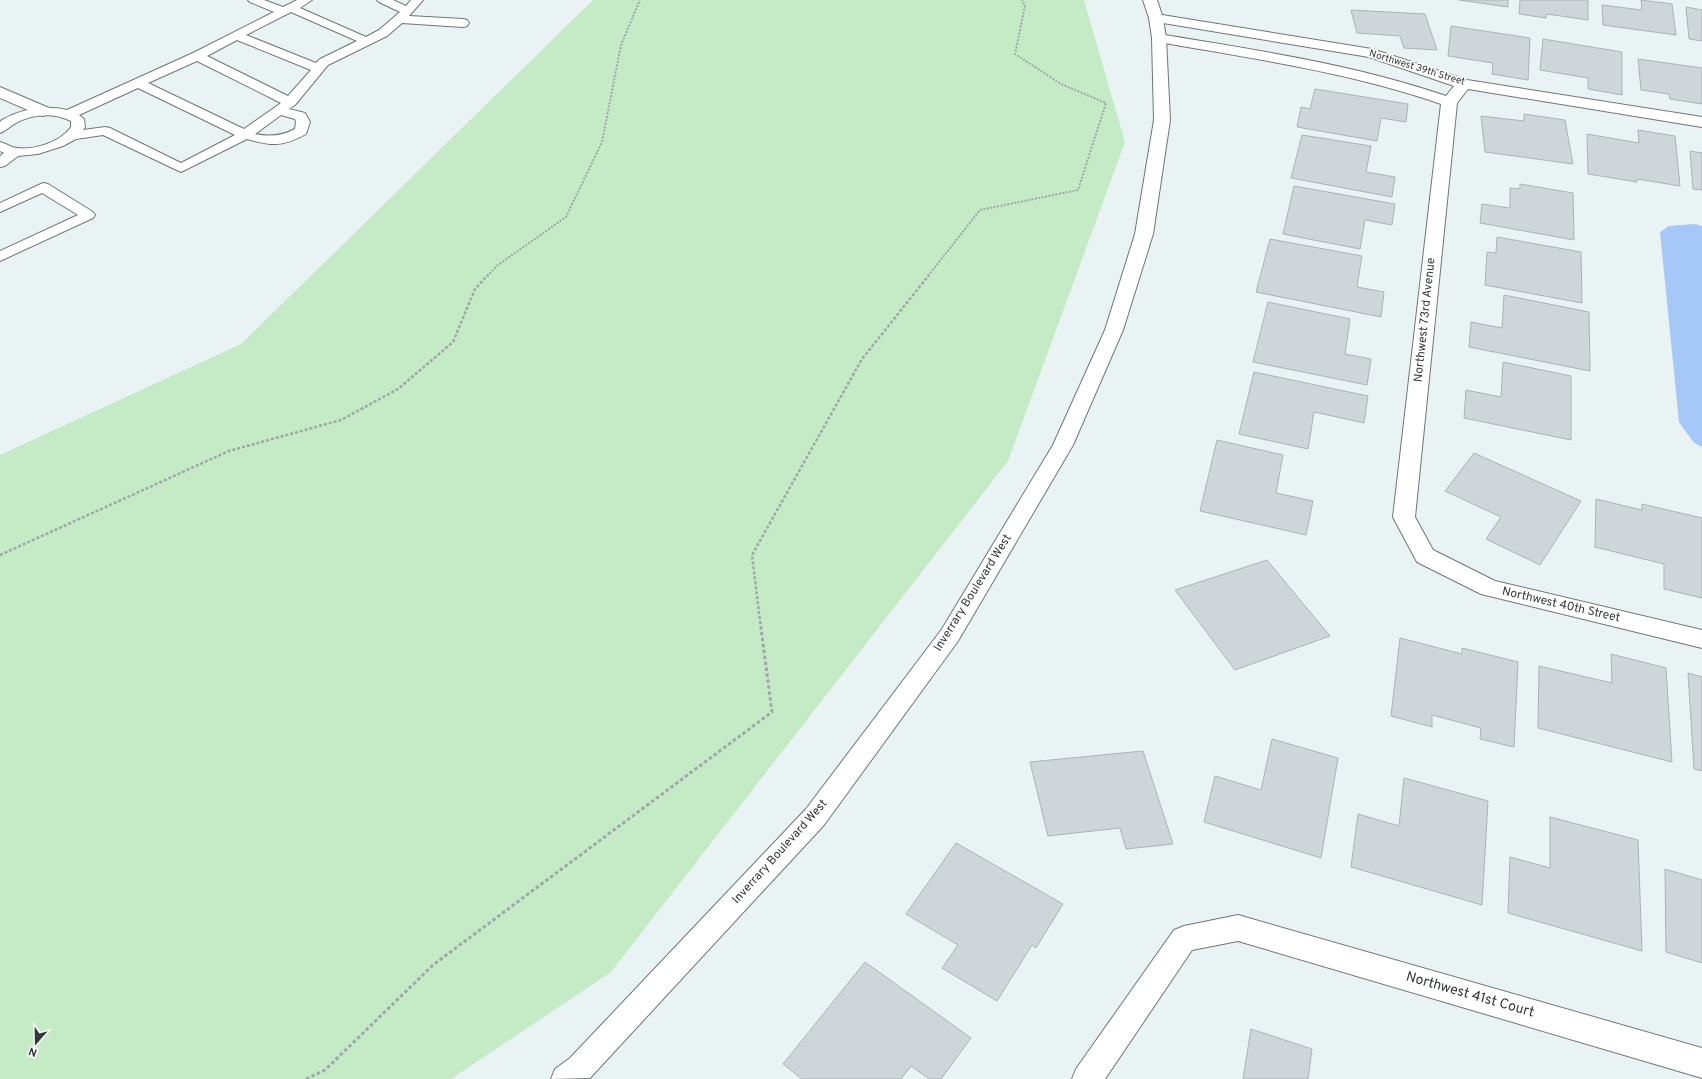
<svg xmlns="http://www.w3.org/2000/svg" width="1702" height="1079" font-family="Overpass,sans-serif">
	<rect width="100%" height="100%" fill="#e9f3f4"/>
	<path fill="#c4ebc6" d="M593 0H1084L1125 142 1008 461 611 972 451 1079H0V455L241 344Z"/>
	<path fill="#a6c8f9" d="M1695 224 1702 226V447L1694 443 1679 422 1660 232 1669 226Z"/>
	<path fill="#ced6da" stroke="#abb3b7" d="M1459 0H1508V7Z
		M1520 0H1588V20L1547 14 1546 18 1519 14Z
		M1641 0 1672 4 1676 35 1603 25 1602 5 1642 10Z
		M1686 7 1702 10V41L1689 39Z
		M1351 10 1425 14 1437 50 1404 48 1400 36 1357 33Z
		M1451 26 1530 38 1528 80 1492 74 1493 63 1448 56Z
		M1543 39 1622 52V95L1588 89V78L1540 70Z
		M1638 59 1702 68V104L1670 99 1669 94 1641 90Z
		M1315 89 1408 104 1406 122 1381 118 1377 141 1297 127 1301 107 1310 109Z
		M1524 114 1565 120 1573 164 1485 152 1481 116 1524 121Z
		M1638 130 1675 136 1680 186 1637 179V182L1588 174 1587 134 1639 143Z
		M1302 135 1371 146 1366 172 1395 177 1392 197 1291 178Z
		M1690 151 1702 153V190L1693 189Z
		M1520 184 1573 193 1574 240 1480 223 1482 204 1510 208V188L1520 189Z
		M1294 186 1395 204 1392 225 1365 220 1360 249 1283 234Z
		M1497 237 1581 252 1582 303 1485 285 1487 252 1496 253Z
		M1270 239 1362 256 1357 287 1384 292 1381 317 1256 292Z
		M1504 295 1589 312 1590 371 1469 347 1471 322 1502 328Z
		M1268 302 1350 319 1345 354 1371 359 1367 385 1253 362Z
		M1503 362 1571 376V440L1464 418 1466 390 1501 397Z
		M1254 372 1368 396 1364 423 1314 412 1308 449 1239 434Z
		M1217 440 1283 455 1276 493 1313 501 1306 535 1200 511Z
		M1474 453 1581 501 1540 565 1486 539 1501 517 1445 491Z
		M1596 499 1642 510V504L1702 518V598L1664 589V564L1595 547Z
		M1267 560 1330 636 1235 670 1175 590Z
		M1400 638 1462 654V648L1518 662 1514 747 1480 739 1481 728 1432 715V727L1391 716Z
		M1611 654 1666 668 1672 762 1538 728 1539 666 1612 683Z
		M1688 673 1702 677V771L1694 769Z
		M1272 739 1338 758 1321 858 1204 822 1215 776 1261 790Z
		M1143 751 1173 844 1126 849 1120 828 1048 836 1030 762Z
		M1404 778 1488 801 1482 905 1351 867 1358 814 1399 826Z
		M1550 817 1638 840 1642 951 1508 913 1510 857 1550 868Z
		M956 843 1063 904 1036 948 1032 945 997 1001 942 968 958 945 906 914Z
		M1665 869 1702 880V963L1666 952Z
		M865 962 971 1038 941 1079H929L911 1066 901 1079H802L783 1064Z
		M1251 1029 1312 1049 1308 1079H1243Z"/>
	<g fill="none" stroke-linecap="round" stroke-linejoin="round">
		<defs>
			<path id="lane" d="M248 0H264L283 7 297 0H312L300 8 366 37 379 30 400 12 379 2 377 0H393L406 6 411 0H423L409 16 463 19 467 20 469 23 467 26 463 27 402 23 387 36 328 65 295 105 289 109 305 113 310 122 306 134C283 147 271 146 247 139L181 172 103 135 76 139 63 146 38 154 18 156 5 166 0 167V156L4 153 0 151V142C4 143 8 145 12 147 30 152 60 143 71 127V121C54 112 32 114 16 123 10 126 6 131 0 133V122L2 120C22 109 45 105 67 110L193 53 274 12 250 2ZM291 12 357 41 320 59 316 63 246 35ZM237 40 311 70 288 96 207 56ZM197 61 281 103 244 129 148 83ZM138 88 235 135 181 163 110 128 105 127 83 130 85 127 84 119 79 115ZM281 115 295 119 296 122 295 129C282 136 270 137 255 134Z
				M43 183 48 184 93 212 95 215 93 218 0 261V251L78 215 42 193 0 212V203Z"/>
			<path id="street" d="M1156 14 1372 49 1467 80 1702 117V127L1468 89 1457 103 1415 517 1433 550 1495 581 1702 630V648L1481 594 1417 562 1393 517 1441 104C1350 72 1254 59 1159 42L1154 41 1152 38 1154 35 1159 34C1255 50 1353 64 1446 96L1454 86 1369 57 1151 21 1149 18 1151 15Z
				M0 87 49 108 51 111 49 114 43 116 37 114 0 98Z
				M1238 915 1702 1048V1078L1238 941 1192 950 1105 1079H1072L1076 1069 1174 930 1184 926Z"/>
			<path id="secondary" d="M1143 0H1157L1163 18 1166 38 1170 120 1153 234 1123 330 1073 445 958 641 824 825 590 1078 551 1079 555 1069 570 1058 806 809 942 629 1053 445 1105 330 1135 234 1154 120 1152 38 1149 18Z"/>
		</defs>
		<use href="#lane" stroke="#6e7777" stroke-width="2"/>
		<use href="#street" stroke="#6e7777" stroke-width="2"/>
		<use href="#secondary" stroke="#6e7777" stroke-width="2"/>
		<path stroke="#a0a7a8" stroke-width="2" stroke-dasharray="2 1.5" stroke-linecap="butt" d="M487 276 498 265 566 217 602 142 621 45 640 0
			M928 276 980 210 1078 190 1106 103 1061 84 1015 54 1025 6 1022 0"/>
		<path stroke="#a0a7a8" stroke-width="2.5" stroke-dasharray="3 2" stroke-linecap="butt" d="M0 555 229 451 341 420 398 389 453 342 475 289 488 275
			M761 629 752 555 862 359 929 275"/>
		<path stroke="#a0a7a8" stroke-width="3" stroke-dasharray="3.5 2.5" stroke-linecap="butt" d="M306 1079 325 1070 433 965 772 712 761 628"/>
		<use href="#lane" fill="#fff" fill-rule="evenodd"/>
		<use href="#street" fill="#fff" fill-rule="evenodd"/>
		<use href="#secondary" fill="#fff" fill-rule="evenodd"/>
	</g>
	<g text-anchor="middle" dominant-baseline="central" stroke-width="3.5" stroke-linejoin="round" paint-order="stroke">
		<g font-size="10" fill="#343838" stroke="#fff">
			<text transform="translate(1417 68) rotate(17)">Northwest 39th Street</text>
		</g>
		<g font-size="12" fill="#343838" stroke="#fff">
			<text transform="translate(1425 320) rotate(-84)">Northwest 73rd Avenue</text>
			<text transform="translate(973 593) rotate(-58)">Inverrary Boulevard West</text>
			<text transform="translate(1561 605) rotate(13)">Northwest 40th Street</text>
			<text transform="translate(780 852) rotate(-48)">Inverrary Boulevard West</text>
		</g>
		<g font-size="14" fill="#343838" stroke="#fff">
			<text transform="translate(1470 995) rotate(16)">Northwest 41st Court</text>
		</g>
	</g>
	<g transform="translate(36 1043) rotate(200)" stroke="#ffffff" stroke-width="3" paint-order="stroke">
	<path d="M0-3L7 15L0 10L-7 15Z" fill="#343838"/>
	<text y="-6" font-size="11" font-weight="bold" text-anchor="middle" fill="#343838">N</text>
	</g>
</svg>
